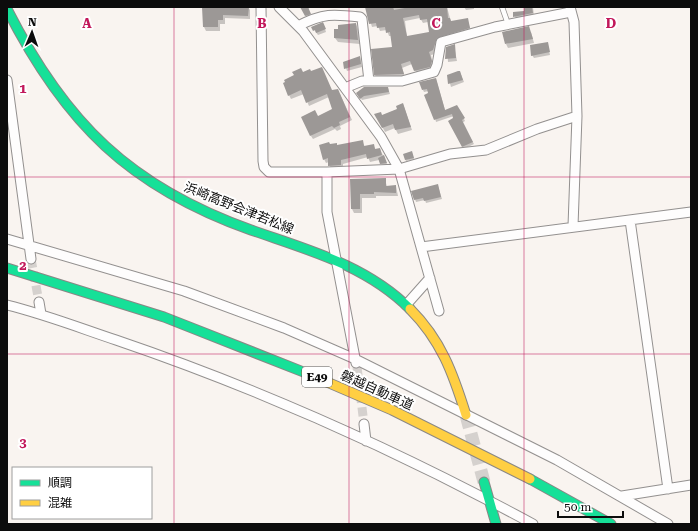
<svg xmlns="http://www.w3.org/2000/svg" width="698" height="531" font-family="'Roboto Serif','Noto Sans JP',serif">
	<rect width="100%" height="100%" fill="#f9f4f0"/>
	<path fill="#0003" fill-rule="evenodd" d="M203 7H248L250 10V19L225 18V24H220V31H206L204 27Z
		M301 7H311L308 9 311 16 307 18Z
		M366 7H447L451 22 467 19 471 31 438 42 435 54 431 55 433 65 431 70 417 74 412 64 402 68 405 77 377 78 375 75 393 48 391 36H389L387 30 380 31 378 26 372 27ZM420 18 423 23 428 22 430 33 407 37 405 21Z
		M464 7H474V9L466 10Z
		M525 7H533L534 16 516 19 514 13 525 12Z
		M356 24 358 29 360 44 338 42 335 38Z
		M324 26 326 32 318 35 312 27Z
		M531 32 534 43 508 48 506 44Z
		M454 46 457 61 448 62 447 48Z
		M548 46 550 55 534 58 532 55Z
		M360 57 362 67 347 71 344 62Z
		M311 72 332 91 340 94 352 120 340 126 341 129 337 131 335 129 313 139 311 136 318 118 334 109 329 97 309 106 304 94 291 99 289 95 303 73Z
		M460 72 464 82 451 87 448 76Z
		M436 79 445 110 460 111 465 121 462 123 474 144 464 149 449 121 455 118 454 116 436 122 429 91 424 92 423 90Z
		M388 88 390 94 362 100 357 93Z
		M403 104 412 130 398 134 395 128 385 132 376 115 382 116 398 109Z
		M362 141 365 147 373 145 376 150 380 149 387 164H381L379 160 370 162 368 157 343 164V169L331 170 329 162 326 163 324 159 330 145 338 146Z
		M412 153 414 159 406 161 404 155Z
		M385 179 387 187 396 186 398 196H376V198H362V213H354L352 209 351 180Z
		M438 186 442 199 426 203 425 200 416 202 415 199Z"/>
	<path fill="#9c9896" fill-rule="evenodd" d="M202 7H249L248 16 223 15V20H218V27H203Z
		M300 7H308L311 14 305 16Z
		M365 7H393L394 10 410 7H447L448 18H450L451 21 468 18 470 28 437 38 433 50 429 52 432 61 430 67 414 71 410 61 401 64 404 74 374 75 371 49 392 47 390 32 386 33 385 27 377 28 376 23 369 24ZM419 15 420 20 427 19 429 32 407 36 403 18Z
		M524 7H532L533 13 513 17V12L524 11Z
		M323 22 326 29 316 33 315 30 313 31 311 27Z
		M356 23 358 40 334 38V29H338V25Z
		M529 26 533 39 505 44 502 32Z
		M548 42 550 52 531 56 530 45Z
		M455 44 456 58 445 59 446 47Z
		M360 56 361 64 344 69 343 62Z
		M322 67 332 90 338 89 350 117 339 122 340 125 334 128 332 126 310 136 301 117 315 110 318 116 332 109 327 94 306 103 301 90 288 96 283 83 285 82 284 80 294 75 292 72 301 68 303 72 310 69 311 71Z
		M458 71H460L463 80 448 84 447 75Z
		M436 78 445 110 457 105 465 118 462 120 473 142 464 146 462 147 448 121 453 118 452 114 434 120 424 95 428 93 427 89 422 90 419 82Z
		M364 87H388L389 92 364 96 360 99 356 93Z
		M403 103 411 127 395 130 393 124 382 128 374 114 381 112 382 115 397 109 396 106Z
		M363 140 364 146 374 144 375 149 380 148 382 155 367 159 366 154 341 160V165L328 166V158L323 160 319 145 329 142 330 144 337 143V145Z
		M412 151 414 158 405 160 403 154Z
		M384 155 387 163 380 164 378 158Z
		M386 178V186L396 185V193L374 192V194H360V209H351L350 179Z
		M438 184 441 197 424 201 423 198 414 200 411 191Z"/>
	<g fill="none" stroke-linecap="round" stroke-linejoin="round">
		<path stroke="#d5d1ce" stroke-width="9" stroke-dasharray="9 4.5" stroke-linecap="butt" d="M31 259 39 302
			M357 367 364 424"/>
		<path stroke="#d5d1ce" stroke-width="13" stroke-dasharray="13 6" stroke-linecap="butt" d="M466 415 484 482"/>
		<defs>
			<path id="lane" d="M502 7 508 24"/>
			<path id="street" d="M261 7 263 161 264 167 269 172H327L399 169 450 154 486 150 537 129 577 116
				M279 7 303 31 381 137 399 169 439 311
				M570 7 574 22 577 116 573 226
				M298 26C323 13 333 14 360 17L362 19 369 81
				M7 80 31 259
				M345 88 362 81H402L434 72 437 65 441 42 495 27 571 12
				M327 172V212L356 363
				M630 220 668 489
				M7 239 184 291 284 328 355 359 557 460 668 524
				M421 247 691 212
				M39 302 41 314
				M7 305C44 314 80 328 116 340 260 389 400 452 533 524
				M406 305 430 278
				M364 424 366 441
				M622 496 691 485"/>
			<path id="fast" d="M7 9C65 123 130 187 251 230 308 250 366 265 410 309
				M7 268 164 317 306 373
				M530 479 611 524
				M484 482 496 524"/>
			<path id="slow" d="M410 309C441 340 453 373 466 415
				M306 373 392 410 530 479"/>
		</defs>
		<use href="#lane" stroke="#93908f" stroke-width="6"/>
		<use href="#street" stroke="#93908f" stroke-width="11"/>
		<use href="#fast" stroke="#898785" stroke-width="11"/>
		<use href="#slow" stroke="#898785" stroke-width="11"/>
		<use href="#lane" stroke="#fefdfd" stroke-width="4.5"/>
		<use href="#street" stroke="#fefdfd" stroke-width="9"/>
		<use href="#fast" stroke="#16e098" stroke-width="9"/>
		<use href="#slow" stroke="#ffcf43" stroke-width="9"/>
	</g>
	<path fill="none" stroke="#c2185b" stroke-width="1" stroke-opacity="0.55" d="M174 7V524M349 7V524M524 7V524M7 177H691M7 354H691"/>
	<g text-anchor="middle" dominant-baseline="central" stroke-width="4" stroke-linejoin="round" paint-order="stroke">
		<rect fill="#fff" stroke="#555" stroke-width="1" x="302" y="367" width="30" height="20" rx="3"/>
		<g font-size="12" font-weight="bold" fill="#0c0c0c">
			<text x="317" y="377">E49</text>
		</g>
		<g font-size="13" fill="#0c0c0c" stroke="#fff">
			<text transform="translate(239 208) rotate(22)">浜崎高野会津若松線</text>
			<text transform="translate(377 390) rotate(24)">磐越自動車道</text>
		</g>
	</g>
	<g font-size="13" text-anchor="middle" font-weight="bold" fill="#c2185b" stroke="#fff" stroke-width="4" stroke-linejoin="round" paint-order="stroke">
		<text x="87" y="28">A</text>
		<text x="262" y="28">B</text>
		<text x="436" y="28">C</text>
		<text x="611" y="28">D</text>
		<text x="23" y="93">1</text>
		<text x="23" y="270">2</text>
		<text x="23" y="447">3</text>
	</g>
	<rect width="698" height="531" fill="none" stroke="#0c0c0c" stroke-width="16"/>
	<rect x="12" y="467" width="140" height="52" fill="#ffffff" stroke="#9e9e9e"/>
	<rect x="20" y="480" width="20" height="6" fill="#16e098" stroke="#9e9e9e"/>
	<text x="48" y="487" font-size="12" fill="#0c0c0c">順調</text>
	<rect x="20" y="500" width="20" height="6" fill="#ffcf43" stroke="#9e9e9e"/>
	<text x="48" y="507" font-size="12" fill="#0c0c0c">混雑</text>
	<g transform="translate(32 32) rotate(2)" stroke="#ffffff" stroke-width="3" paint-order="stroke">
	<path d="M0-3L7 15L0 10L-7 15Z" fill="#0c0c0c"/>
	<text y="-6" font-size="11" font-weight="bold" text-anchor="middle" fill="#0c0c0c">N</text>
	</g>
	<path d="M558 511v6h65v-6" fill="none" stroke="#0c0c0c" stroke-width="2"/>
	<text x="564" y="511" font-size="12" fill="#0c0c0c" stroke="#ffffff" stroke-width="3" paint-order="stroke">50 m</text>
</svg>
